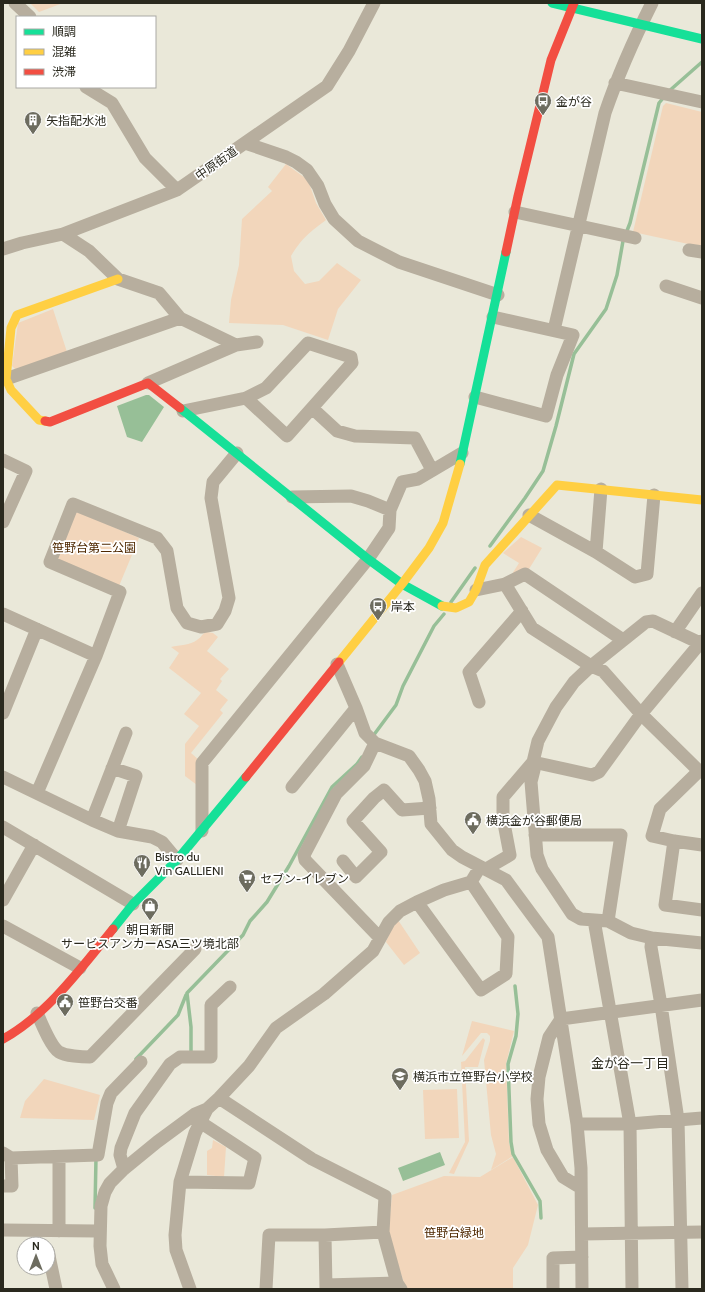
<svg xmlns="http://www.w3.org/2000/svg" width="705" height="1292" font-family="Cabin,'Noto Sans JP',sans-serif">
	<rect width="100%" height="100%" fill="#eae8d9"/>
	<path fill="#f2d6bb" d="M30 3H63L39 12Z
		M666 103 702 112V247L633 232 663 106Z
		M286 164 308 180 316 203 326 220C310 232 302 238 291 256L294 271 305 284 319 281 337 263 361 280 338 309 328 340 283 325 229 323 231 300 239 265 242 219 272 191 268 187Z
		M53 309 67 352 17 371 12 366 18 323Z
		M79 512 139 538 119 586 59 561 57 555 75 513Z
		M521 537 542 548 529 569 512 574 519 563 503 553Z
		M207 632 213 633 218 637 207 651 229 669 220 679 222 681 216 690 228 700 220 710 223 713 191 753 199 760 197 785 185 776V744L199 726 184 714 201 693 169 668 179 653 171 647C180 645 190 645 197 640 202 637 202 633 207 632Z
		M398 920 420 953 404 965 386 942 392 927Z
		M472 1021 514 1031 506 1064 509 1143 513 1156 491 1170 496 1154 491 1135 484 1060 490 1041V1036L487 1033H481L462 1056Z
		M483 1038 485 1040 478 1067H465L469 1141 454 1174 449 1173 465 1142 461 1062 465 1061Z
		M44 1079 100 1095 94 1120 20 1118 25 1101Z
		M457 1089 459 1138 425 1139 423 1090Z
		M213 1140 226 1147 224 1177 207 1175V1151L212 1148Z
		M513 1157 538 1205 528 1245 513 1268V1289H406L388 1235 392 1195 444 1176 480 1177Z"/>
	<path fill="#97bf97" d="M146 395H149L164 407 142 442 127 437 117 406Z
		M440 1152 445 1165 403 1181 398 1168Z"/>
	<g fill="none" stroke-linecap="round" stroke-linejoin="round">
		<path stroke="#97bf97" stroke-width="3.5" d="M668 92 702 62
			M490 546 525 498 543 471 556 426 574 354 606 309 617 275 623 241 630 223 659 103 664 97
			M451 602 475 568
			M373 736 396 705 403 686 434 626 444 614
			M515 986 518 1014 516 1036 508 1064 511 1142 513 1154 540 1201 541 1218
			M191 1052V1027L187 993 243 935 250 921 267 902 289 866 332 787 357 764 362 757
			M136 1059 178 1015 186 995
			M95 1208 96 1158"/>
		<path stroke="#b7ae9e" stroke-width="13" d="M15 3 30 17
			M615 83 702 102
			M86 87 112 103 145 158 177 190
			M245 143 286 157 296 162 307 170 318 186 325 204 334 219 358 241 399 262 498 295
			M515 212 635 238
			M63 234 89 251 118 279 159 293 180 318 236 345 257 342
			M3 249 22 243 63 234 177 190 327 86 349 51 374 3
			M689 250 702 252
			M666 286 702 298
			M554 330 605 113C618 75 634 39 652 3
			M6 379 180 318
			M148 383 236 345
			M475 397 546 416 557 375 573 335 493 317
			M312 408 337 431 355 436 415 438 432 470
			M183 411 246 398 266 388 308 343 351 357 352 363 287 436 246 398
			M3 460 26 471 3 522
			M292 497 351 496 368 501 390 510
			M529 515 596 552 635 577 647 574 654 495
			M596 552 601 489
			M505 584 532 628 591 666 603 671 641 714 699 771 702 772
			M476 590 505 584 525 574 623 640
			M3 614 96 656
			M675 632 702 593
			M702 644 653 621 646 622 591 666 574 682 556 707 538 741 533 762 534 770 531 782 537 855 542 869 572 914 581 919 608 921 631 933 652 938 702 943
			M337 664 356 708 365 733 375 743 409 756 419 770 425 781 429 799 431 824 452 850 462 857 506 880 548 937 577 1124 581 1168 582 1289
			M479 702 469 672 522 611
			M3 713 37 629
			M375 743 364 766 336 794 304 855 305 860 380 938
			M533 762 592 775 599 772 641 714 702 641
			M112 768 136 776 118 831
			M699 771 660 809 652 836 674 841 702 845
			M3 777 92 820 118 831 152 837 162 842 177 860
			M292 787 356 708
			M37 793 96 656 120 592 50 562 73 504 157 538 167 551 177 608 187 623 201 627 217 624 225 611 229 598 211 498 213 482 237 453
			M92 820 126 733
			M3 827 133 904
			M202 831V763L368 559 389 528 390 510 402 482 418 479 462 453
			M535 835H621L608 921
			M674 841 665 905 702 910
			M343 861 356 877 381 852 353 821 374 798 384 790 402 810 430 808
			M486 869 510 855 503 818V797L533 762
			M3 900 34 845
			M417 902 481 990 506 974 508 937 471 882
			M594 920 630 1124 632 1289
			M3 926 80 968
			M652 938 651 947 661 1005 678 1120 682 1289
			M37 1013C41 1022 51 1047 59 1052 65 1056 83 1057 90 1057L195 949
			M219 1098 312 1159 385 1196 383 1232 397 1283 401 1289
			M577 1124H630L702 1118
			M3 1153 11 1158 98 1155 107 1103 111 1093 141 1062
			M59 1157V1231
			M124 1169 120 1155 121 1148 135 1113 170 1064 180 1057H211V1005L230 987
			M180 1182 249 1183 255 1158 200 1122
			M3 1186H12L11 1158
			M581 1188 563 1177 547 1150 539 1124 537 1099 539 1077 549 1037 561 1019 702 1000
			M3 1230 96 1231 100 1232
			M582 1234 702 1232
			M325 1235 326 1289
			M48 1251 56 1289
			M326 1285 397 1283
			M114 1289 102 1264 100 1246 101 1206 105 1192 110 1183 124 1169 157 1142 195 1114 207 1109 219 1098 249 1066 276 1028 324 994 373 951 389 922 400 911 417 902 444 890 471 882 480 867
			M190 1289 176 1250 175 1235 180 1182 195 1133 207 1109
			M266 1289 269 1235H325L383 1232
			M553 1289V1258L582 1257"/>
		<path stroke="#16e098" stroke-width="9" d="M552 3 702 39
			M180 408 368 559 402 584 442 606
			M460 464 506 252
			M113 929 133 904 177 860 246 777"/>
		<path stroke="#ffcf43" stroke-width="9" d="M45 421 39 420 11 390 6 379 11 328 17 315 118 279
			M442 606 456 608 469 602 476 590 485 565 557 485 702 500
			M339 662 402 584 429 548 443 523 460 464"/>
		<path stroke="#f24e42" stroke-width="9" d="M506 252 518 196 551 60 574 3
			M45 421 50 422 148 383 180 408
			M246 777 339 662
			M3 1039C47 1015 82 967 113 929"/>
	</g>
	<defs>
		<symbol id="bus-pin" viewBox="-11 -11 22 30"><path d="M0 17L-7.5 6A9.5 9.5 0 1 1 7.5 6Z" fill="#6d6c5f" stroke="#fff"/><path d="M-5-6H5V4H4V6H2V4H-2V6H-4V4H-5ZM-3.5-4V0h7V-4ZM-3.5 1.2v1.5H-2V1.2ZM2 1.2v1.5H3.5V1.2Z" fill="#fff"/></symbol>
		<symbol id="building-pin" viewBox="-11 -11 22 30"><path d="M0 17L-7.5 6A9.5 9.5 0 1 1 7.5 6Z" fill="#6d6c5f" stroke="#fff"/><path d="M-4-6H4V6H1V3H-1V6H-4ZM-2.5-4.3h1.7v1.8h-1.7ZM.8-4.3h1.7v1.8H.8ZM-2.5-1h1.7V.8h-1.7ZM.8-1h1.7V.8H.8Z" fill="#fff"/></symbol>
		<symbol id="civic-pin" viewBox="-11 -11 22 30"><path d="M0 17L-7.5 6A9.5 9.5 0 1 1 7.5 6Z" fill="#6d6c5f" stroke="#fff"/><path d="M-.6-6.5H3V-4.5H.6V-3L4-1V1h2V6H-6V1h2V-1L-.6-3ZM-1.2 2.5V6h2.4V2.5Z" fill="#fff"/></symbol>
		<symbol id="restaurant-pin" viewBox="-11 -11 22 30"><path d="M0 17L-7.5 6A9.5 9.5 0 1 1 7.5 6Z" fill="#6d6c5f" stroke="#fff"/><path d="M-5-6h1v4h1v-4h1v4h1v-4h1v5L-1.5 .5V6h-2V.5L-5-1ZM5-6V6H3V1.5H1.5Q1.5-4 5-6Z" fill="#fff"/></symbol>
		<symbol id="supermarket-pin" viewBox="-11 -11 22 30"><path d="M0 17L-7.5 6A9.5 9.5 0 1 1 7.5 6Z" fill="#6d6c5f" stroke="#fff"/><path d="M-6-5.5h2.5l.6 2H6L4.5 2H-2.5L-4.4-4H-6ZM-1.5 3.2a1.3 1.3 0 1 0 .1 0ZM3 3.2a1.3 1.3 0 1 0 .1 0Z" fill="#fff"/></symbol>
		<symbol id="shop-pin" viewBox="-11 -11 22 30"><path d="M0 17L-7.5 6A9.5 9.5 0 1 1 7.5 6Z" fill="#6d6c5f" stroke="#fff"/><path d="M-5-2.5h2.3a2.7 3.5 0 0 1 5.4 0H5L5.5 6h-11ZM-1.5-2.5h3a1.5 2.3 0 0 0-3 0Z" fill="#fff"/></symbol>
		<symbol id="school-pin" viewBox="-11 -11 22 30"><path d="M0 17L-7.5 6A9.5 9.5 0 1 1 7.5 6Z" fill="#6d6c5f" stroke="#fff"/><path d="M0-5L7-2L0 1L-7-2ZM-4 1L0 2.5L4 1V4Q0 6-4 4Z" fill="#fff"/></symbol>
	</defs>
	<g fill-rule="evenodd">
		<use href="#bus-pin" x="533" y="91" width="20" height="27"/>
		<use href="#building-pin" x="23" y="110" width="20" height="27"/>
		<use href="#bus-pin" x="368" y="596" width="20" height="27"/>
		<use href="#civic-pin" x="463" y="810" width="20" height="27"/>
		<use href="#restaurant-pin" x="132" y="853" width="20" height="27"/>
		<use href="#supermarket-pin" x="237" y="868" width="20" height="27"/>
		<use href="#shop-pin" x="140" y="896" width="20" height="27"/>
		<use href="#civic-pin" x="55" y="992" width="20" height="27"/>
		<use href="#school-pin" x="390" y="1066" width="20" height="27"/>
	</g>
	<g text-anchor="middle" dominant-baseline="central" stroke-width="3.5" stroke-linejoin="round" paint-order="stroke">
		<g font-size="12" fill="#2a291e" stroke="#fff" text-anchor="start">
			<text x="556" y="101">金が谷</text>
			<text x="46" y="120">矢指配水池</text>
			<text x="391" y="606">岸本</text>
			<text x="486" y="820">横浜金が谷郵便局</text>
			<text x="155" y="856">Bistro du<tspan x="155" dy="14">Vin GALLIENI</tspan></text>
			<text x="260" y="878">セブン-イレブン</text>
			<text x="150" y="929" text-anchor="middle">朝日新聞<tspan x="150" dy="14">サービスアンカーASA三ツ境北部</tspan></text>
			<text x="78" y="1002">笹野台交番</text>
			<text x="413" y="1076">横浜市立笹野台小学校</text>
		</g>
		<g font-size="12" fill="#2a291e" stroke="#fff">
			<text transform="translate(216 163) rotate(-35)">中原街道</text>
		</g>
		<g font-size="12" fill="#4e2801" stroke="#fff">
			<text x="94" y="547">笹野台第二公園</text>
			<text x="454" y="1232">笹野台緑地</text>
		</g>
		<g font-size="13" fill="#2a291e" stroke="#fff">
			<text x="630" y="1063">金が谷一丁目</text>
		</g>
	</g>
	<rect width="705" height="1292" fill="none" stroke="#2a291e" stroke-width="8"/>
	<rect x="16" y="16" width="140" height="72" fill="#ffffff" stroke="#aaa9a5"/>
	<rect x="24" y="29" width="20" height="6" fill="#16e098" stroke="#aaa9a5"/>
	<text x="52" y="36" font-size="12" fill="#2a291e">順調</text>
	<rect x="24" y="49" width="20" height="6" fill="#ffcf43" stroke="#aaa9a5"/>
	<text x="52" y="56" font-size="12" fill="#2a291e">混雑</text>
	<rect x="24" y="69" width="20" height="6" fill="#f24e42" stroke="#aaa9a5"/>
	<text x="52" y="76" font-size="12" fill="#2a291e">渋滞</text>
	<g transform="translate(36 1256)"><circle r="19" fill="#ffffff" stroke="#aaa9a5"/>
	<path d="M0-3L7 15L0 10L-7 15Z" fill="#6d6c5f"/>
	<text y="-6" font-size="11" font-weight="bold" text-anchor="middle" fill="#2a291e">N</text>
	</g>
</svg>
